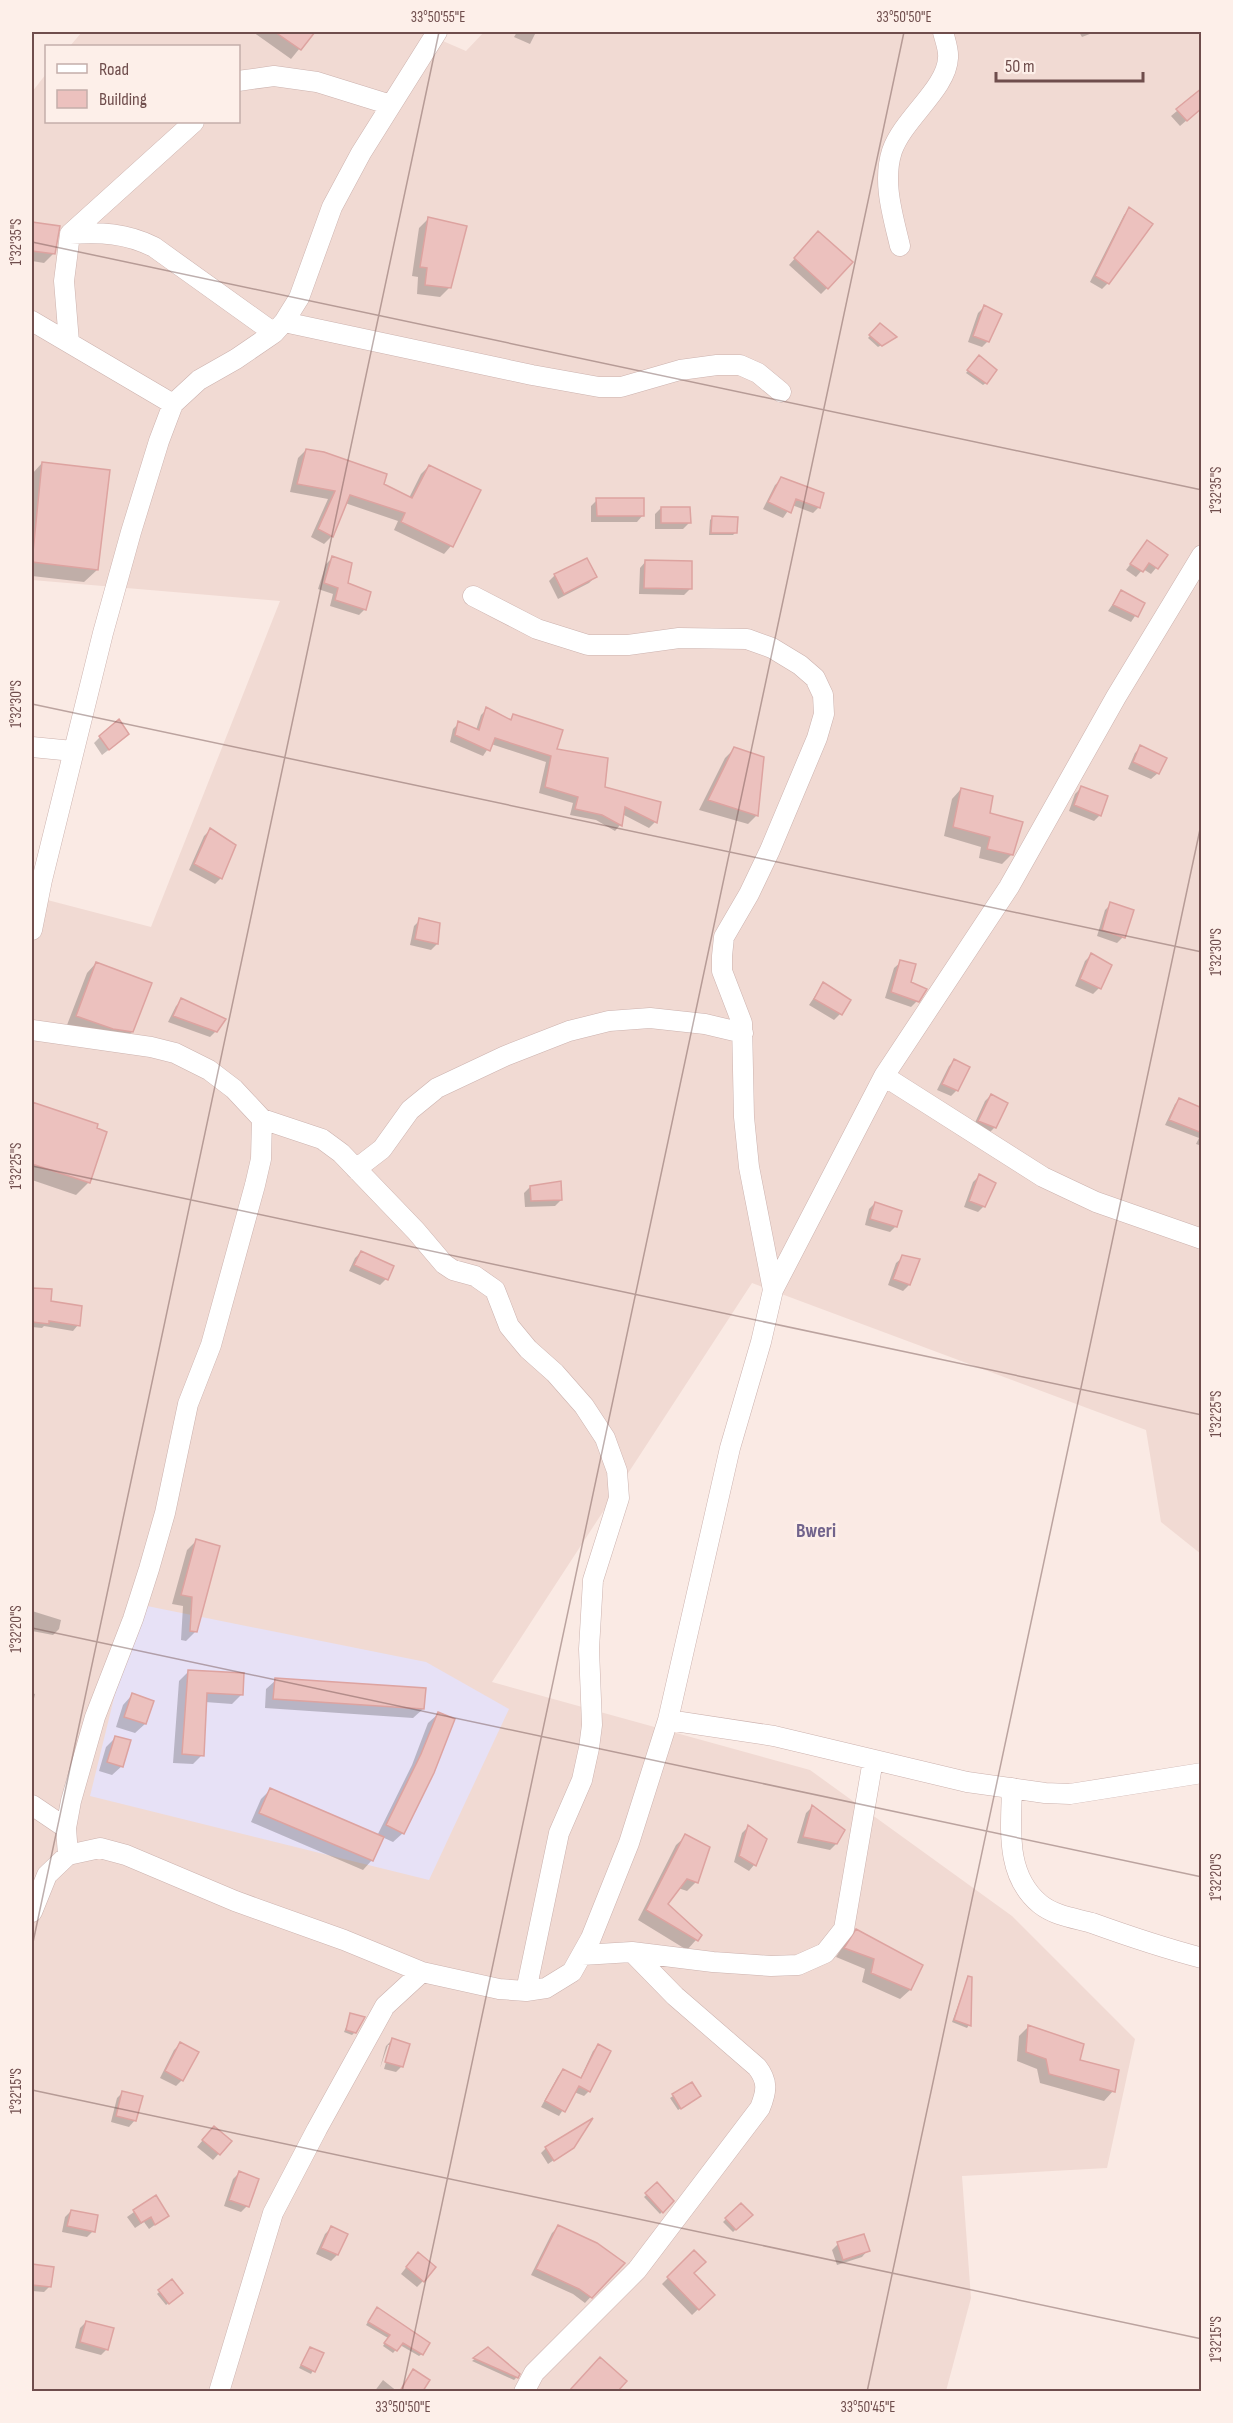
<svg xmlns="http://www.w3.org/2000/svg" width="1233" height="2423" font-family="'Sofia Sans Condensed',sans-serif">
	<rect width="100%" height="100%" fill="#faeae4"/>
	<path fill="#f1dad3" d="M82 32H422L466 51 484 32H1201V1554L1161 1522 1146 1430 752 1283 492 1682 810 1770 1012 1916 1135 2039 1107 2168 962 2176 971 2298 946 2391H32V896L151 927 280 601 32 580V92L46 74V122H238V46H70Z"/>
	<path fill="#e7e1f6" d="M137 1604 426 1662 509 1709 429 1880 90 1796Z"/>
	<path fill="#0003" d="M253 32H313L291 59Z
		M517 32H536L530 44 514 37Z
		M1079 32H1095L1082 37Z
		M1202 90V107L1180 126 1171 116Z
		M1129 209 1108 283 1102 289 1090 282 1124 215Z
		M429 218 449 288 440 297 417 294 418 277 412 276 419 228Z
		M32 223 58 227 54 253 44 263 32 261Z
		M812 239 827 288 821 294 789 265Z
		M984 307 988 341 982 347 968 342 978 313Z
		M880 325 892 339 878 347 868 338Z
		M979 357 986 383 983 385 966 373Z
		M306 450 409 498 421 474 429 466 479 491 451 546 444 554 394 530 398 521 345 503 331 537 324 544 311 537 328 499 290 492 298 458Z
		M42 463 97 570 84 582 32 576V474Z
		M782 479 819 507 813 513 792 505 783 518 763 509 775 485Z
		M597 500 643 515 637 522H591V506Z
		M661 508 689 523 683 529H655V514Z
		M712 518 735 533 733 535H709L710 520Z
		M1147 542 1166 556 1151 574 1143 569 1136 577 1126 570Z
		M332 558 346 584 365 609 359 615 330 606 333 594 318 589 326 564Z
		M646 561 690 589 684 595 639 594 640 568Z
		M555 575 595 577 589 583 558 599 549 581Z
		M1121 592 1143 604 1131 622 1108 611Z
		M487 709 509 721 513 716 603 788 659 803 655 822 649 828 622 814 620 825 615 831 596 820 570 815 573 803 539 793 546 762 491 744 483 756 450 742 453 729 459 723 476 730 481 715Z
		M100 737 121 740 102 755 94 743Z
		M1141 747 1158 773 1151 779 1128 769 1135 753Z
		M734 749 757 815 748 824 699 810 725 758Z
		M1081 788 1100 815 1094 821 1069 811 1075 794Z
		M961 789 1012 854 1002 864 979 858 981 847 944 836 952 799Z
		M210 830 221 878 215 884 189 870 204 836Z
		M1111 904 1123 937 1117 943 1097 936 1105 910Z
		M420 920 437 944 431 950 410 945 414 926Z
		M1091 955 1110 966 1099 988 1093 994 1075 986 1085 961Z
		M901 962 917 1001 911 1007 885 998 894 968Z
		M96 963 132 1032 122 1041 103 1038 67 1025 87 973Z
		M823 984 840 1014 834 1020 809 1005Z
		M182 1000 216 1031 210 1037 168 1022 176 1006Z
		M955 1060 957 1090 951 1096 937 1090 949 1066Z
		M991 1095 995 1127 989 1133 973 1127 985 1101Z
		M1180 1100 1202 1110V1146L1196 1144 1199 1138 1165 1125 1175 1104Z
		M32 1104 96 1125 89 1182 76 1195 32 1180Z
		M979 1176 984 1206 978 1212 964 1207 973 1182Z
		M530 1187 561 1200 555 1206 525 1207 524 1193Z
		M875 1203 896 1226 890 1232 865 1225 869 1209Z
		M361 1252 392 1266 386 1279 380 1285 349 1271 355 1258Z
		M903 1257 918 1260 909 1285 903 1291 888 1285 896 1263Z
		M32 1289 50 1291 49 1302 78 1325 73 1331 44 1326 42 1328 32 1327Z
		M196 1541 195 1632 186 1641 181 1640 183 1606 172 1604 187 1550Z
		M32 1611 61 1620 59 1629 53 1635 32 1631Z
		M189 1671 242 1694 232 1704 205 1702 202 1755 193 1764 173 1763 179 1681Z
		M276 1680 423 1709 413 1718 265 1708 266 1689Z
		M32 1693 35 1694 32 1707Z
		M132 1695 145 1724 135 1733 116 1727 123 1705Z
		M438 1714 403 1833 393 1842 382 1837 372 1860 363 1870 251 1822 261 1799 270 1790 377 1836 412 1765 428 1723Z
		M116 1737 122 1766 112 1775 99 1771 106 1747Z
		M812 1807 836 1844 830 1850 797 1843 806 1813Z
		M748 1827 765 1840 754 1865 749 1871 734 1862 742 1833Z
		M686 1836 696 1882 687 1891 678 1888 666 1904 696 1940 687 1950 638 1920 676 1845Z
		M857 1930 921 1966 910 1990 900 1999 862 1982 865 1969 836 1957 847 1940Z
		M968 1978 969 2025 967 2028 952 2022Z
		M351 2015 355 2032 352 2035 344 2032Z
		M1029 2026 1079 2061 1113 2091 1104 2101 1040 2083 1037 2069 1017 2061 1019 2036Z
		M392 2040 402 2066 396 2072 384 2069 391 2045H388L380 2068 386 2046Z
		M180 2044 182 2080 176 2086 160 2078 174 2050Z
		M598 2046 589 2091 584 2096 574 2092 559 2116 541 2107 558 2076 563 2070 580 2079 593 2051Z
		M692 2084 700 2096 678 2110 670 2098Z
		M123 2092 135 2120 129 2127 111 2122 117 2098Z
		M208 2134 230 2141 213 2160 197 2147Z
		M573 2147 548 2164 541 2153 546 2148Z
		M239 2173 247 2206 241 2212 224 2206 233 2179Z
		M657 2185 672 2201 660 2214 644 2197Z
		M155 2197 167 2216 149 2229 144 2222 135 2228 127 2217Z
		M741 2205 751 2215 733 2232 723 2222Z
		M71 2211 93 2231 87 2237 62 2232 65 2217Z
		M558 2227 622 2263 585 2303 573 2294 531 2275 552 2233Z
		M331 2228 337 2255 331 2261 316 2254 325 2234Z
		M838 2244 868 2250 862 2257 837 2265 832 2250Z
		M694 2252 692 2273 713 2295 692 2315 662 2284Z
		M412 2260 423 2281 417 2287 401 2274Z
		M32 2266 52 2268 50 2286 44 2292 32 2291Z
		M171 2281 181 2293 166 2305 157 2294Z
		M377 2308 422 2354 419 2356 400 2345 393 2353 383 2346 388 2338 366 2325Z
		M86 2322 107 2349 101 2355 75 2348 80 2328Z
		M310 2348 322 2354 311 2374 299 2368Z
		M488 2349 517 2377 514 2380 472 2361Z
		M413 2371 428 2380 421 2392H399Z
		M383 2380 398 2392H374Z"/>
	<path fill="#ecc1be" stroke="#dda3a0" stroke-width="1.5" d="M275 32H315L301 50Z
		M1202 88V108L1187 121 1176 109Z
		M1129 207 1153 224 1109 284 1095 276Z
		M428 217 467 226 451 288 425 285 427 268 420 267Z
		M32 222 60 226 55 254 32 251Z
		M818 231 853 262 828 289 794 258Z
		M984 305 1002 314 989 342 973 336Z
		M880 323 897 337 882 346 869 335Z
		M979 355 997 370 987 384 967 370Z
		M306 449 324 452 387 474 384 484 412 498 429 465 481 490 453 547 401 522 405 513 350 495 333 537 318 529 335 491 297 484Z
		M42 462 110 470 98 570 32 562Z
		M781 477 824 493 820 508 796 499 791 513 768 502Z
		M596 498H644V516H597Z
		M661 507H690L691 523H661Z
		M712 516 738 517 737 533H711Z
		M1147 540 1168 555 1158 569 1149 563 1143 572 1130 564Z
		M332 556 352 563 348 583 371 592 366 610 335 600 338 588 324 583Z
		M587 558 597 577 564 594 554 574Z
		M645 560 692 561V589L644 588Z
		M1121 590 1145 603 1138 617 1113 605Z
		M486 707 511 720 513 714 563 730 557 749 608 758 605 787 661 802 657 823 625 807 622 826 602 815 575 809 578 797 545 787 551 756 495 738 490 751 455 735 458 721 479 730Z
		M119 719 129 734 109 750 99 736Z
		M1140 745 1167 758 1159 774 1133 762Z
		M734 747 764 757 758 816 708 800Z
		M1081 786 1108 796 1101 816 1074 805Z
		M961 788 993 796 990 813 1023 822 1013 855 987 849 990 837 953 827Z
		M210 828 236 845 222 879 194 864Z
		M1110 902 1134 910 1125 938 1102 930Z
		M419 918 440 923 438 944 415 939Z
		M1091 953 1112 965 1101 989 1080 979Z
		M900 960 916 964 911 982 927 989 919 1002 891 992Z
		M96 962 152 983 133 1032 113 1029 76 1016Z
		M823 982 851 1000 842 1015 814 999Z
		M181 998 226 1019 217 1032 173 1016Z
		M954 1059 970 1067 958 1091 942 1084Z
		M991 1094 1008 1103 996 1128 978 1121Z
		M1179 1098 1202 1108V1133L1169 1120Z
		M32 1102 98 1124 97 1128 107 1132 90 1183 32 1164Z
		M979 1174 996 1183 985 1207 969 1201Z
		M561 1181 562 1200 531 1201 530 1186Z
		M875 1202 902 1211 897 1227 870 1219Z
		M361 1251 394 1266 388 1280 354 1265Z
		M902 1255 920 1259 910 1285 893 1279Z
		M32 1288 52 1289 51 1301 82 1306 80 1326 49 1321V1324L32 1322Z
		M196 1539 220 1546 197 1632 190 1631 192 1597 181 1595Z
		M188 1670 244 1673 243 1695 207 1693 204 1756 182 1754Z
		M275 1678 426 1688 424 1709 273 1699Z
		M132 1693 154 1701 146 1724 124 1717Z
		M438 1712 455 1719 434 1773 404 1834 386 1825 421 1754Z
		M115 1736 131 1740 123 1767 107 1762Z
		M270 1788 384 1837 373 1861 259 1813Z
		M812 1805 845 1830 837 1844 803 1837Z
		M748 1825 767 1839 756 1866 739 1856Z
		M685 1834 710 1847 698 1883 687 1879 668 1904 702 1935 698 1941 646 1910Z
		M856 1929 923 1965 911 1990 871 1973 874 1959 844 1948Z
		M968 1976 972 1977 971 2026 954 2020Z
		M350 2013 365 2017 356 2033 346 2030Z
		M1028 2025 1084 2044 1080 2060 1119 2070 1115 2092 1049 2074 1046 2059 1026 2052Z
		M392 2038 410 2044 403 2067 385 2062Z
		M180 2042 199 2052 183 2081 165 2071Z
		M598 2044 611 2051 590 2092 579 2086 565 2112 545 2101 563 2069 581 2078Z
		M692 2082 701 2096 681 2109 672 2094Z
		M122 2091 143 2096 136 2121 116 2116Z
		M593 2118 574 2148 554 2161 545 2147Z
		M214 2126 232 2141 220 2155 202 2140Z
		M239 2171 259 2179 249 2207 229 2200Z
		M657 2182 674 2201 663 2213 645 2193Z
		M156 2195 169 2216 155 2225 151 2217 141 2223 133 2210Z
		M741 2203 753 2215 736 2230 725 2218Z
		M71 2210 98 2215 95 2232 67 2226Z
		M558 2225 597 2243 625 2263 592 2298 579 2289 536 2269Z
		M331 2226 348 2234 338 2255 321 2248Z
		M864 2234 870 2251 843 2260 837 2242Z
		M694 2250 706 2262 694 2273 715 2295 699 2310 667 2277Z
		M418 2252 436 2267 424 2282 406 2267Z
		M32 2264 54 2267 51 2287 32 2285Z
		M172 2279 183 2293 169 2304 158 2290Z
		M377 2307 430 2343 423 2355 403 2343 397 2351 384 2343 390 2335 368 2322Z
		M86 2321 114 2328 108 2350 80 2342Z
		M310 2347 324 2353 315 2372 301 2365Z
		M488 2347 520 2374 518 2378 473 2358Z
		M600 2357 627 2381 618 2391H569Z
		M413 2369 430 2380 423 2391H400Z"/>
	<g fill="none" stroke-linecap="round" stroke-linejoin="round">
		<defs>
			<path id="minor" d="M238 81 274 76 317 82 391 105
				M70 234C101 232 126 233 154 247L274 333
				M900 246C893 216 882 182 892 151 903 119 947 88 948 58 949 50 945 40 943 32
				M32 321 173 404
				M284 322 532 375 599 387H621L680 370 717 365H740L758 373 781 392
				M69 342 64 281 70 234 194 122
				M473 596 537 629 588 645H628L679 638 747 639 772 648 800 665 815 678 823 695 824 714 817 738 770 850 749 894 724 937 722 956V971L742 1023 744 1117 749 1167 773 1290
				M32 747 73 751
				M32 930 42 880 103 633 131 532 159 441 173 404 199 380 236 359 274 333 284 322 299 298 332 207 361 153 437 32
				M32 1030 151 1047 175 1053 209 1070 234 1089 262 1119 261 1159 255 1185 211 1345 188 1404 165 1513 149 1569 133 1619 95 1717 71 1801 66 1828 68 1855
				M884 1076 1043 1177 1096 1202 1202 1239
				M262 1119 322 1139 341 1153 416 1231 444 1264 453 1270 475 1276 495 1290 509 1326 528 1349 555 1373 584 1406 605 1438 617 1471 619 1498 593 1580 589 1649 592 1725 589 1748 582 1780 559 1833 526 1991
				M356 1169 382 1149 410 1110 437 1088 505 1056 569 1031 609 1021 650 1018 705 1024 743 1033
				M668 1720 774 1736 967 1782 1045 1793 1070 1794 1202 1773
				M1012 1788C1011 1829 1005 1875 1040 1904 1055 1916 1074 1918 1092 1923 1128 1936 1164 1948 1202 1958
				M32 1805 66 1828
				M32 1912 47 1875 68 1855 100 1848 126 1855 235 1901 344 1940 422 1972 499 1989 526 1991 546 1988 572 1972 591 1938 629 1843 668 1720 730 1448 761 1342 773 1290 884 1076 1009 887 1116 697 1202 555
				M582 1955 632 1952 713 1962 771 1966 798 1965 825 1953 844 1929 873 1760
				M219 2392 273 2213 317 2129 385 2006 422 1972
				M524 2392 534 2373 637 2270 760 2108C767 2091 768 2081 757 2067L675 1996 632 1952"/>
		</defs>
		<use href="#minor" stroke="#ccb2ae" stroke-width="21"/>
		<use href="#minor" stroke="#fff" stroke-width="20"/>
	</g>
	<path fill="none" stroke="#6f4d4c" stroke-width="1.5" stroke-opacity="0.45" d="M32 242 1202 490M32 704 1202 952M32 1166 1202 1415M32 1628 1202 1877M32 1947 439 32M32 2090 1202 2339M402 2392 904 32M867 2392 1202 820"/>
	<g text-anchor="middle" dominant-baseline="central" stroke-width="6" stroke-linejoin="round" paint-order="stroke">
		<g font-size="20" font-weight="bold" fill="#71648c" stroke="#fdefe9">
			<text x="816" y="1531">Bweri</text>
		</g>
	</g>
	<rect width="1233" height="2423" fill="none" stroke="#fdefe9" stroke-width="66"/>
	<rect x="45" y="45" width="195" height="78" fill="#fdefe9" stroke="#c4aeaa" stroke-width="1.5"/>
	<rect x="57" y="64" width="30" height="9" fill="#ffffff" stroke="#c4aeaa" stroke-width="1.5"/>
	<text x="99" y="75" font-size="18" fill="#6f4d4c">Road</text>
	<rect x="57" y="90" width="30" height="18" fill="#ecc1be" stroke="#c4aeaa" stroke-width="1.5"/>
	<text x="99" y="105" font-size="18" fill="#6f4d4c">Building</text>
	<path d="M996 72v9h147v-9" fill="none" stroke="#6f4d4c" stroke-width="3"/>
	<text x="1005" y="72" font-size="18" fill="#6f4d4c" stroke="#fdefe9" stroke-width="4.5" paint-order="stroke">50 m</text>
	<rect x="33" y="33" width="1167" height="2357" fill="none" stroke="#6f4d4c" stroke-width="2"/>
	<g font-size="15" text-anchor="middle" fill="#6f4d4c">
		<text x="438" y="22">33°50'55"E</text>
		<text x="904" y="22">33°50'50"E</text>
		<text transform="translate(16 242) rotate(-90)" y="5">1°32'35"S</text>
		<text transform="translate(1216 490) rotate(-90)" y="5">1°32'35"S</text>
		<text transform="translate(16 704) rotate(-90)" y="5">1°32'30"S</text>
		<text transform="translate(1216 952) rotate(-90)" y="5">1°32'30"S</text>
		<text transform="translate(16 1166) rotate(-90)" y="5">1°32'25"S</text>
		<text transform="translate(1216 1414) rotate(-90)" y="5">1°32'25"S</text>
		<text transform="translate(16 1629) rotate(-90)" y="5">1°32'20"S</text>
		<text transform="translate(1216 1877) rotate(-90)" y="5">1°32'20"S</text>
		<text transform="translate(16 2091) rotate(-90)" y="5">1°32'15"S</text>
		<text transform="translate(1216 2339) rotate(-90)" y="5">1°32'15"S</text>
		<text x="403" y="2412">33°50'50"E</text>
		<text x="868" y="2412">33°50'45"E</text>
	</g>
</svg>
